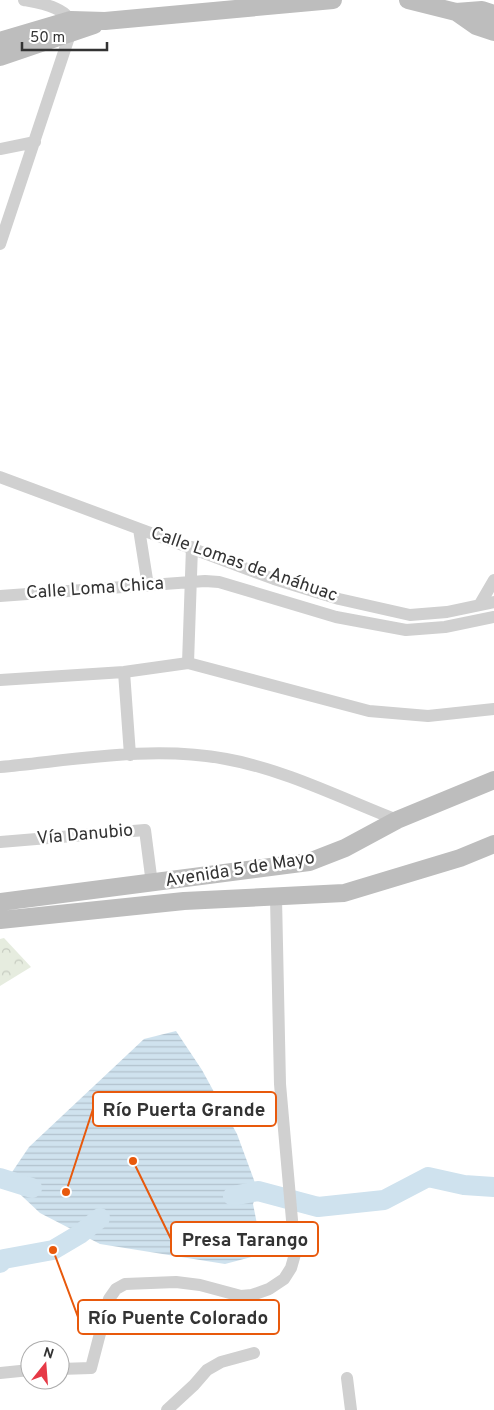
<svg xmlns="http://www.w3.org/2000/svg" width="494" height="1410" font-family="Overpass,sans-serif">
	<defs>
		<pattern id="forest-crowns" width="20" height="18" patternUnits="userSpaceOnUse" patternTransform="scale(1.25)"><rect width="20" height="18" fill="#e6ecdf"/><path d="M2 6a3 3 0 1 1 6 0M12 15a3 3 0 1 1 6 0" fill="none" stroke="#c6cbc0"/></pattern>
		<pattern id="water-rules" width="6" height="5" patternUnits="userSpaceOnUse" patternTransform="scale(1.25)"><rect width="6" height="5" fill="#cfe2ee"/><path d="M0 2.5h6" fill="none" stroke="#b2c2cd"/></pattern>
	</defs>
	<rect width="100%" height="100%" fill="#fff"/>
	<path fill="url(#forest-crowns)" d="M4 938 31 967 0 986V939Z"/>
	<path fill="url(#water-rules)" d="M176 1031 202 1070 237 1134 258 1191 253 1204 263 1254 225 1264 100 1244 40 1213 6 1181 29 1147 144 1039Z"/>
	<g fill="none" stroke-linecap="round" stroke-linejoin="round">
		<path stroke="#cfe2ee" stroke-width="20" d="M0 1178 32 1188
			M233 1196 258 1191 318 1207 384 1200 428 1177 464 1185 494 1187
			M0 1263 4 1259 53 1250 80 1234 100 1218"/>
		<path stroke="#d0d0d0" stroke-width="12" d="M0 149 35 142
			M0 244 72 28C72 8 40 3 24 0
			M0 477 274 579 339 599 410 615 447 612 494 602
			M139 529 148 586
			M0 596 205 581 219 582 336 617 406 630 445 627 494 617
			M480 604 494 580
			M188 663 192 547
			M124 672 130 755
			M0 680 124 672 188 663 369 711 428 716 494 709
			M0 767C74 760 153 745 226 759 283 769 343 799 397 820
			M0 842 145 830 152 884
			M60 1369 91 1368 109 1299 116 1289 125 1284 176 1282 200 1285 241 1296 252 1295 269 1289 284 1279 291 1268 295 1254 280 1084 276 898
			M0 1373 30 1370
			M347 1378 351 1410
			M167 1410 194 1385 207 1370 221 1362 254 1353"/>
		<path stroke="#bdbdbd" stroke-width="18" d="M408 0 456 12 482 10 494 14
			M456 12 476 26 494 32
			M0 41 71 20 105 21 333 0
			M0 57 94 25
			M0 902 309 862 345 848 397 820 494 780
			M0 920 184 901 344 893 460 858 494 844"/>
	</g>
	<g text-anchor="middle" dominant-baseline="central" stroke-width="5" stroke-linejoin="round" paint-order="stroke">
		<g font-size="18" fill="#333" stroke="#fff">
			<text transform="translate(244 565) rotate(19)">Calle Lomas de Anáhuac</text>
			<text transform="translate(95 589) rotate(-4)">Calle Loma Chica</text>
			<text transform="translate(85 835) rotate(-5)">Vía Danubio</text>
			<text transform="translate(240 870) rotate(-9)">Avenida 5 de Mayo</text>
		</g>
	</g>
	<path fill="none" stroke="#e8590c" stroke-width="2" d="M66 1192L93 1109M133 1161L171 1239M53 1250L78 1317"/>
	<g fill="#e8590c" stroke="#fff" stroke-width="2">
		<circle cx="66" cy="1192" r="5"/>
		<circle cx="133" cy="1161" r="5"/>
		<circle cx="53" cy="1250" r="5"/>
	</g>
	<g fill="#fff" stroke="#e8590c" stroke-width="2">
		<rect x="93" y="1092" width="183" height="34" rx="5"/>
		<rect x="171" y="1222" width="147" height="34" rx="5"/>
		<rect x="78" y="1300" width="201" height="34" rx="5"/>
	</g>
	<g font-size="19" text-anchor="middle" font-weight="bold" fill="#333">
		<text x="184" y="1116">Río Puerta Grande</text>
		<text x="245" y="1246">Presa Tarango</text>
		<text x="178" y="1324">Río Puente Colorado</text>
	</g>
	<g transform="translate(45 1365) rotate(17)"><circle r="24" fill="#ffffff" stroke="#adadad"/>
	<path d="M0-4L9 19L0 12L-9 19Z" fill="#e63946"/>
	<text y="-8" font-size="14" font-weight="bold" text-anchor="middle" fill="#333333">N</text>
	</g>
	<path d="M22 42v8h85v-8" fill="none" stroke="#333333" stroke-width="2.5"/>
	<text x="30" y="42" font-size="15" fill="#333333" stroke="#ffffff" stroke-width="4" paint-order="stroke">50 m</text>
</svg>
